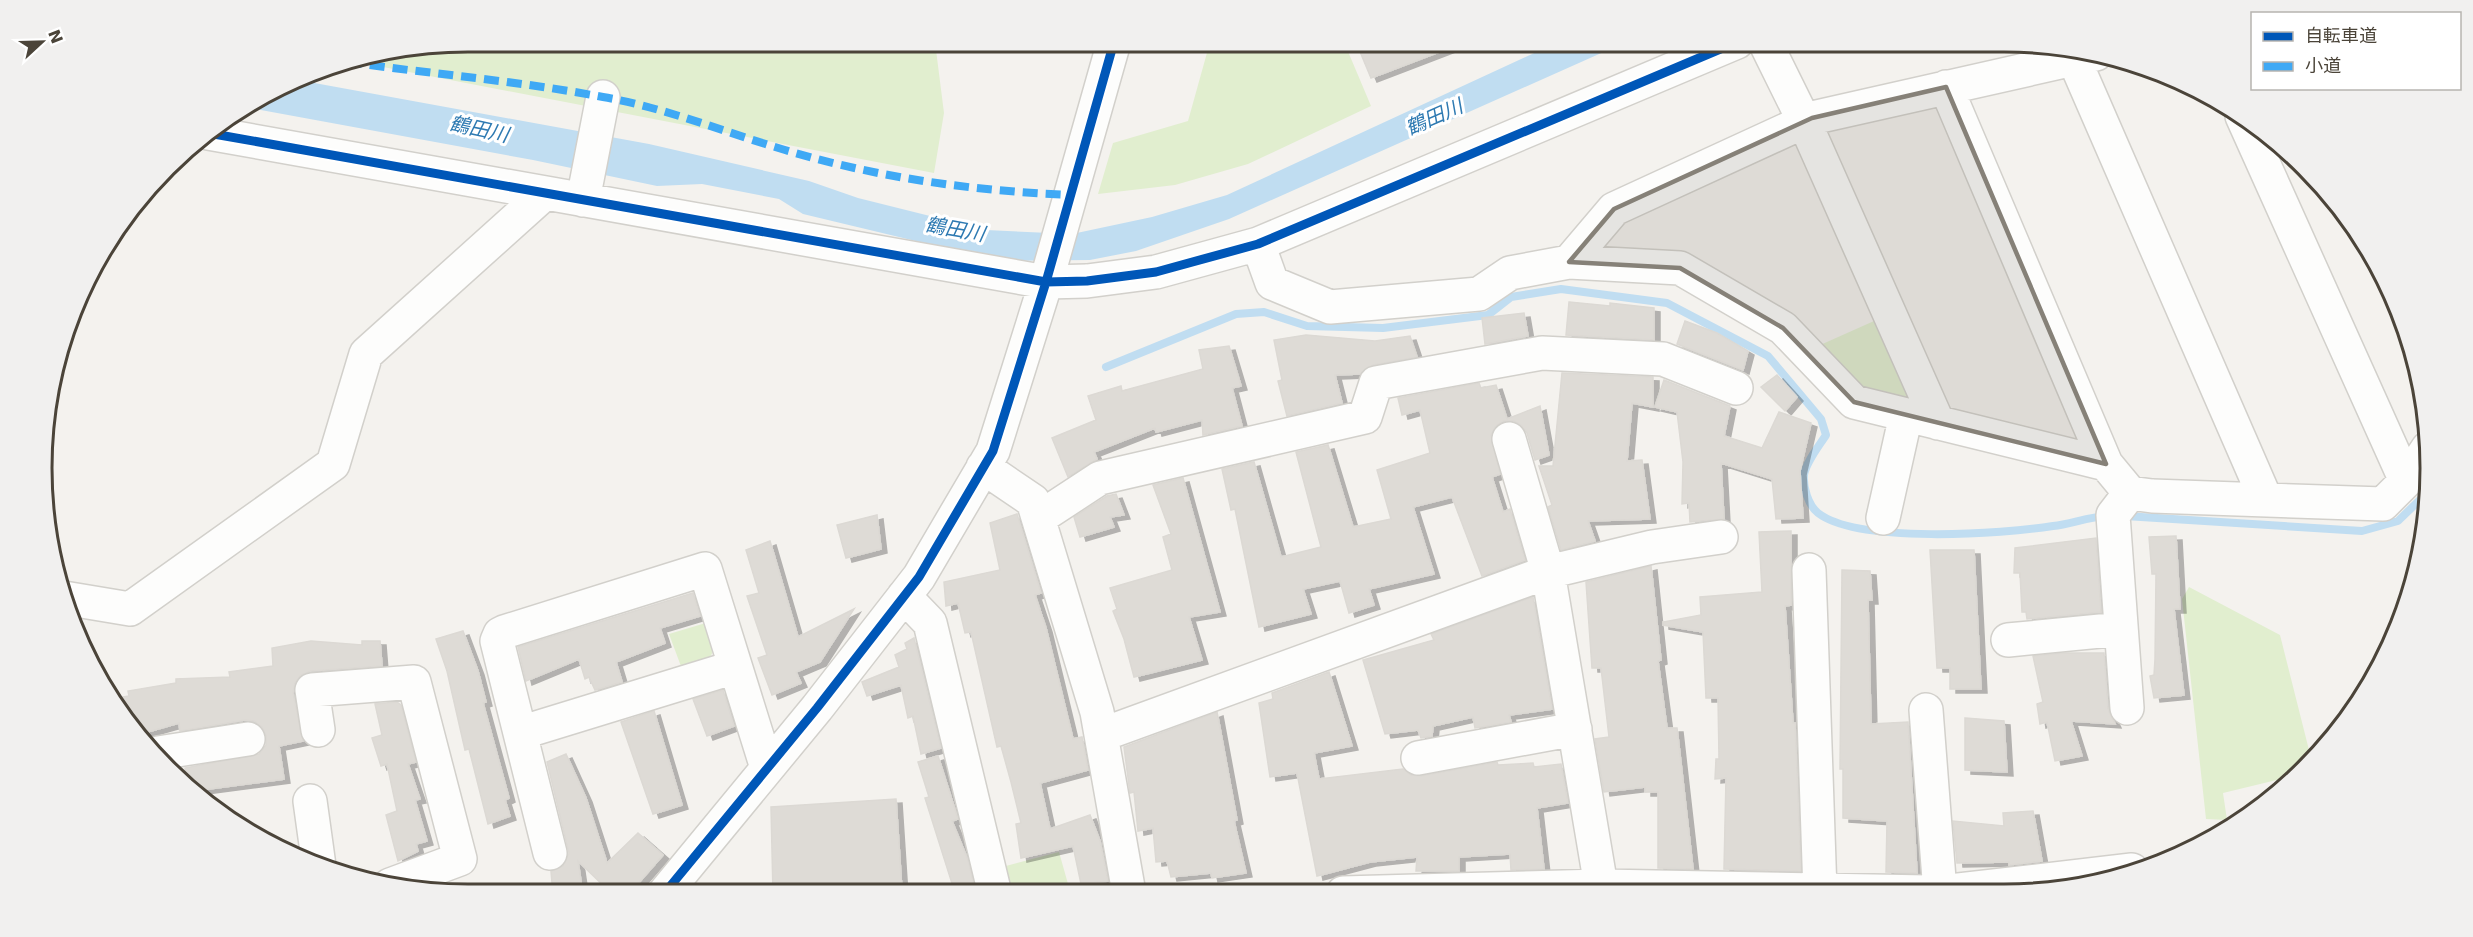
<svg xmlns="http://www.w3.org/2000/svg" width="2473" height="937" font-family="'DejaVu Sans','Noto Sans JP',sans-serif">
	<defs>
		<filter id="shadow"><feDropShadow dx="6" dy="4" stdDeviation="0" flood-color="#0004"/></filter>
	</defs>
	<rect width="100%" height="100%" fill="#f4f2ee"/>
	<path fill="#e1eecf" d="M469 42H935L944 113 934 173 352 61Z
		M1210 42H1344L1371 106 1248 164 1175 185 1098 194 1113 143 1188 121Z
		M1883 317 1915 389 1906 407 1853 397 1809 350Z
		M2189 587 2280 635 2311 758 2297 775 2223 793 2227 820 2206 819 2182 599Z
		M709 622 717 644 709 659 682 669 669 634Z
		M1059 852 1070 891 1015 894 1006 887 1002 867Z"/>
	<path fill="#c0ddf1" d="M1558 42H1626L1229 219 1136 251 1090 260 999 261 803 214 779 199 702 184 657 186 533 160 245 107 298 80 649 144 809 181 858 198 986 230 1072 234 1152 217 1227 195Z"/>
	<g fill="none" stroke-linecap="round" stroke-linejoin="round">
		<path stroke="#c0ddf1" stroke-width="8" d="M1106 367 1236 314 1264 312 1307 326 1383 328 1488 315 1511 297 1561 289 1667 303 1768 356 1821 419 1826 435C1819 446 1806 462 1804 475 1803 487 1808 505 1818 513 1858 544 2002 534 2053 526 2071 524 2088 517 2107 516
			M2125 516 2362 531 2398 521 2430 490"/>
	</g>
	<path fill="#dedbd6" stroke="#dcd9d4" stroke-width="1.5" filter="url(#shadow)" d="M1356 42H1460V44L1371 78Z
		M1569 302 1610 306V303L1654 308V340L1566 335Z
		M1524 313 1528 336 1485 344 1482 318Z
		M1685 321 1717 333 1748 351 1743 370 1677 344Z
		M1306 335 1375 341 1410 336 1417 357 1373 365 1360 374 1335 375 1342 403 1287 416 1278 381 1282 380 1274 340Z
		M1229 346 1241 386 1232 388 1242 426 1203 435 1202 420 1156 432 1155 428 1094 452 1097 459 1068 477 1052 438 1096 420 1088 396 1121 386 1122 391 1203 369 1199 350Z
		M1562 373 1653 377V407L1632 403 1627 461 1642 460 1650 519 1588 521 1595 541 1561 550 1548 507 1552 505 1539 466H1553Z
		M1777 375 1797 397 1785 411 1761 387Z
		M1664 380 1730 406 1724 436 1762 448 1779 412 1811 423 1800 471 1803 518 1776 519 1772 479 1721 463 1724 519 1690 522 1689 503 1682 504 1683 462 1677 412 1655 407Z
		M1479 383 1481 388 1496 385 1507 419 1540 406 1549 455 1535 460 1527 433 1521 425 1514 421H1503L1495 427 1491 435 1500 474 1492 477 1503 512 1510 509 1525 560 1482 576 1452 497 1413 507 1434 574 1369 589 1374 605 1349 613 1340 581 1303 589 1311 614 1259 627 1235 509 1231 510 1222 469 1254 462 1281 557 1321 547 1296 452 1328 445 1353 527 1391 519 1377 470 1430 453 1420 410 1402 415 1398 398Z
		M1183 478 1220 612 1189 617 1202 660 1134 677 1124 639 1113 611 1117 609 1110 588 1172 570 1163 537 1171 534 1153 485Z
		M1116 494 1124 515 1110 517 1114 527 1080 537 1074 517 1107 496Z
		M1017 514 1041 593 1035 595 1046 628 1073 739 1082 737 1088 770 1040 783 1050 829 1090 815 1100 841 1108 881 1081 884 1073 846 1021 858 1016 824 1021 823 1011 782 1001 746 997 747 971 632 965 633 958 603 946 606 944 582 1000 570 990 523Z
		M877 515 881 549 846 558 837 525Z
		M1791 531V605L1785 606 1793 723H1795L1801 871 1724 869 1726 778 1715 779 1716 759H1719L1718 698H1706L1703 632 1663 625V622L1701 615 1700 597 1762 592 1759 532Z
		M2176 536 2180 609H2174L2184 695 2154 698 2150 676 2154 675 2155 659 2156 574H2152L2149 537Z
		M2096 538 2101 612 2027 619 2026 612H2022L2020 573H2014L2015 548Z
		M770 541 798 637 854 609 820 662 796 672 801 683 772 695 758 658 767 655 747 596 759 593 746 550Z
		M1930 550H1974L1981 689H1950V668H1937Z
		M1651 566 1661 660 1658 661 1667 728H1677L1693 869 1658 868V792H1645V787L1604 792 1595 739 1609 737 1601 668H1592L1586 582Z
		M1842 570 1870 571 1872 600H1868L1871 724 1908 722 1917 873 1886 872 1887 821 1843 818V769H1840Z
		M693 593 700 616 660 628 665 643 616 662 622 682 595 690 589 677 585 679 579 659 526 681 518 647Z
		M1533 597 1552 709 1509 715 1511 722 1475 728 1473 717 1433 726 1432 736 1421 738 1418 730 1385 734 1363 660 1434 640 1431 634Z
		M463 631 478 671 486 702 483 703 509 798 505 800 510 816 488 824 469 749 465 750 447 671 436 639Z
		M914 638 941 748 921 754 913 716 908 718 901 685 867 696 862 682 899 667 895 655 907 649 905 643Z
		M311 641 362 645V641H380L382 666 311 671 301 675 295 683 293 693 303 741 279 746 284 779 194 791 187 783 185 768 259 754 266 745V736L262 727 254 721 245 720 180 731 179 723 141 734 110 699 129 696 128 691 176 683V679L230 677 229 672 273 666 272 648Z
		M2064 653H2104L2108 709 2115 724 2071 721 2082 756 2055 761 2047 722 2040 724 2037 704 2043 702 2033 656Z
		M1329 672 1352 746 1314 753 1319 779 1403 769 1411 775 1421 776 1497 762 1498 765 1533 763 1534 767 1561 764 1568 803 1537 808 1544 869 1511 870 1510 854 1459 857V871H1416L1417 857 1370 862 1317 876 1297 773 1270 777 1259 703 1273 699 1272 693Z
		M723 690 734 726 707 736 693 699Z
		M397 702 401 705 416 762 408 764 420 799 415 800 427 841 416 844 418 851 398 861 386 815 397 811 387 764 381 766 372 738 382 735 375 704Z
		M654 711 682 805 653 814 621 722Z
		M1217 712 1237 820 1234 821 1246 873 1212 878 1211 873 1171 877 1167 861 1156 862 1153 828 1138 831 1134 792 1130 793 1124 747Z
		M1965 718 2004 721 2007 772 1965 770Z
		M566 754 586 798 607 863 638 833 663 855 628 895H613L578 861 583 895H553L551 871 563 866 569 853 547 762Z
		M938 756 958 819 952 821 968 860 975 889 955 893 925 798 929 797 918 762Z
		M896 799 902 891 773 894 771 807Z
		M2033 811 2042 861 2009 865V862L1957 863 1953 821 2004 826 2003 813Z"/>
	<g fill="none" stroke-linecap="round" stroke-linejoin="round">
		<defs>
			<path id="minor" d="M1765 42 1804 121 1938 423
				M2074 59 2266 500
				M1946 87 2106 464 2130 493 2152 496 2383 504 2406 481 2428 448
				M2242 116 2406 481
				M208 133 1046 282 1087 281 1156 272 1258 244 1737 42
				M583 200 603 97
				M1258 244 1272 283 1330 307 1479 294 1510 273 1569 262 1680 268 1783 328 1854 402 2106 464
				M1569 262 1614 209 1812 118 2096 54
				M1509 439 1548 572 1601 886
				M983 467 1033 501 1097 712 1129 893
				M1039 518 1100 478 1365 417 1376 383 1542 353 1663 359 1736 388
				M1883 518 1906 415
				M1809 570 1820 892
				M904 596 930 623 995 894
				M64 598 130 609 333 464 366 354 545 193
				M2008 640 2121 629
				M2127 708 2113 515 2130 493
				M1926 710 1940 892
				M318 730 312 690 414 682 460 859 390 885
				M520 733 735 667
				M1101 735 1548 572 1652 547 1721 537
				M158 753 248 739
				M1418 758 1575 729
				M310 801 319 866
				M550 853 497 641 500 634 504 632 705 569 767 768
				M1941 892 2132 870
				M1343 893 1601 886 1928 892
				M663 895 817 708 919 577 993 451 1046 282 1114 42"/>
		</defs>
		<use href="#minor" stroke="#d2d0cb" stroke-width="36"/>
		<use href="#minor" stroke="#fdfdfc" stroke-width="33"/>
		<path stroke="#3fa9f5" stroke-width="8" stroke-dasharray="15 8" stroke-linecap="butt" d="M347 62C432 74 519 81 603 97 666 108 724 132 785 150 879 178 974 191 1071 195"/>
		<defs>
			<path id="cycleway" d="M208 133 1046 282 1087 281 1156 272 1258 244 1737 42
				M663 895 817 708 919 577 993 451 1046 282 1114 42"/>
		</defs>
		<use href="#cycleway" stroke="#fff" stroke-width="13"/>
		<use href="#cycleway" stroke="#0057b8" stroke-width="9"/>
	</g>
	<path fill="#868178" fill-opacity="0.2" stroke="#868178" stroke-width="4.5" stroke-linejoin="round" d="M1946 87 2106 464 1854 402 1783 328 1680 268 1569 262 1614 209 1812 118Z"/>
	<g text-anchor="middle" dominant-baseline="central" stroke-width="6" stroke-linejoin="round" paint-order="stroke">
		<g font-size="20" font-style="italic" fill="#2e7ab2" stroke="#fff">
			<text transform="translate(1434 117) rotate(-24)">鶴田川</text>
			<text transform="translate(479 129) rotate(12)">鶴田川</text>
			<text transform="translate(955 229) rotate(10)">鶴田川</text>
		</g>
	</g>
	<path d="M0 0H2473V937H0ZM468 52H2004A416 416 0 0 1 2420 468V468A416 416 0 0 1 2004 884H468A416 416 0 0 1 52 468V468A416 416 0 0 1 468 52Z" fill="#f1f0ef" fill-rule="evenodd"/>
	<path fill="none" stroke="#4b4439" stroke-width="3" d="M468 52H2004A416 416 0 0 1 2420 468V468A416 416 0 0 1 2004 884H468A416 416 0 0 1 52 468V468A416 416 0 0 1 468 52Z"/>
	<rect x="2251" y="12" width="210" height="78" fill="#ffffff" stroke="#b7b4b0" stroke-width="1.5"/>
	<rect x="2263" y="32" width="30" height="9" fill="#0057b8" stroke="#b7b4b0" stroke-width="1.5"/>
	<text x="2305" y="42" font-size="18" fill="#4b4439">自転車道</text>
	<rect x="2263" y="62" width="30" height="9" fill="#3fa9f5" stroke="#b7b4b0" stroke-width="1.5"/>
	<text x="2305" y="72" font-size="18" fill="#4b4439">小道</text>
	<g transform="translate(42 42) rotate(68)" stroke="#ffffff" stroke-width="4.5" paint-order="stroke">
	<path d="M0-4.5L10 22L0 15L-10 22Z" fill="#4b4439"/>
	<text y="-9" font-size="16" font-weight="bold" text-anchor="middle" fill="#4b4439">N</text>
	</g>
</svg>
